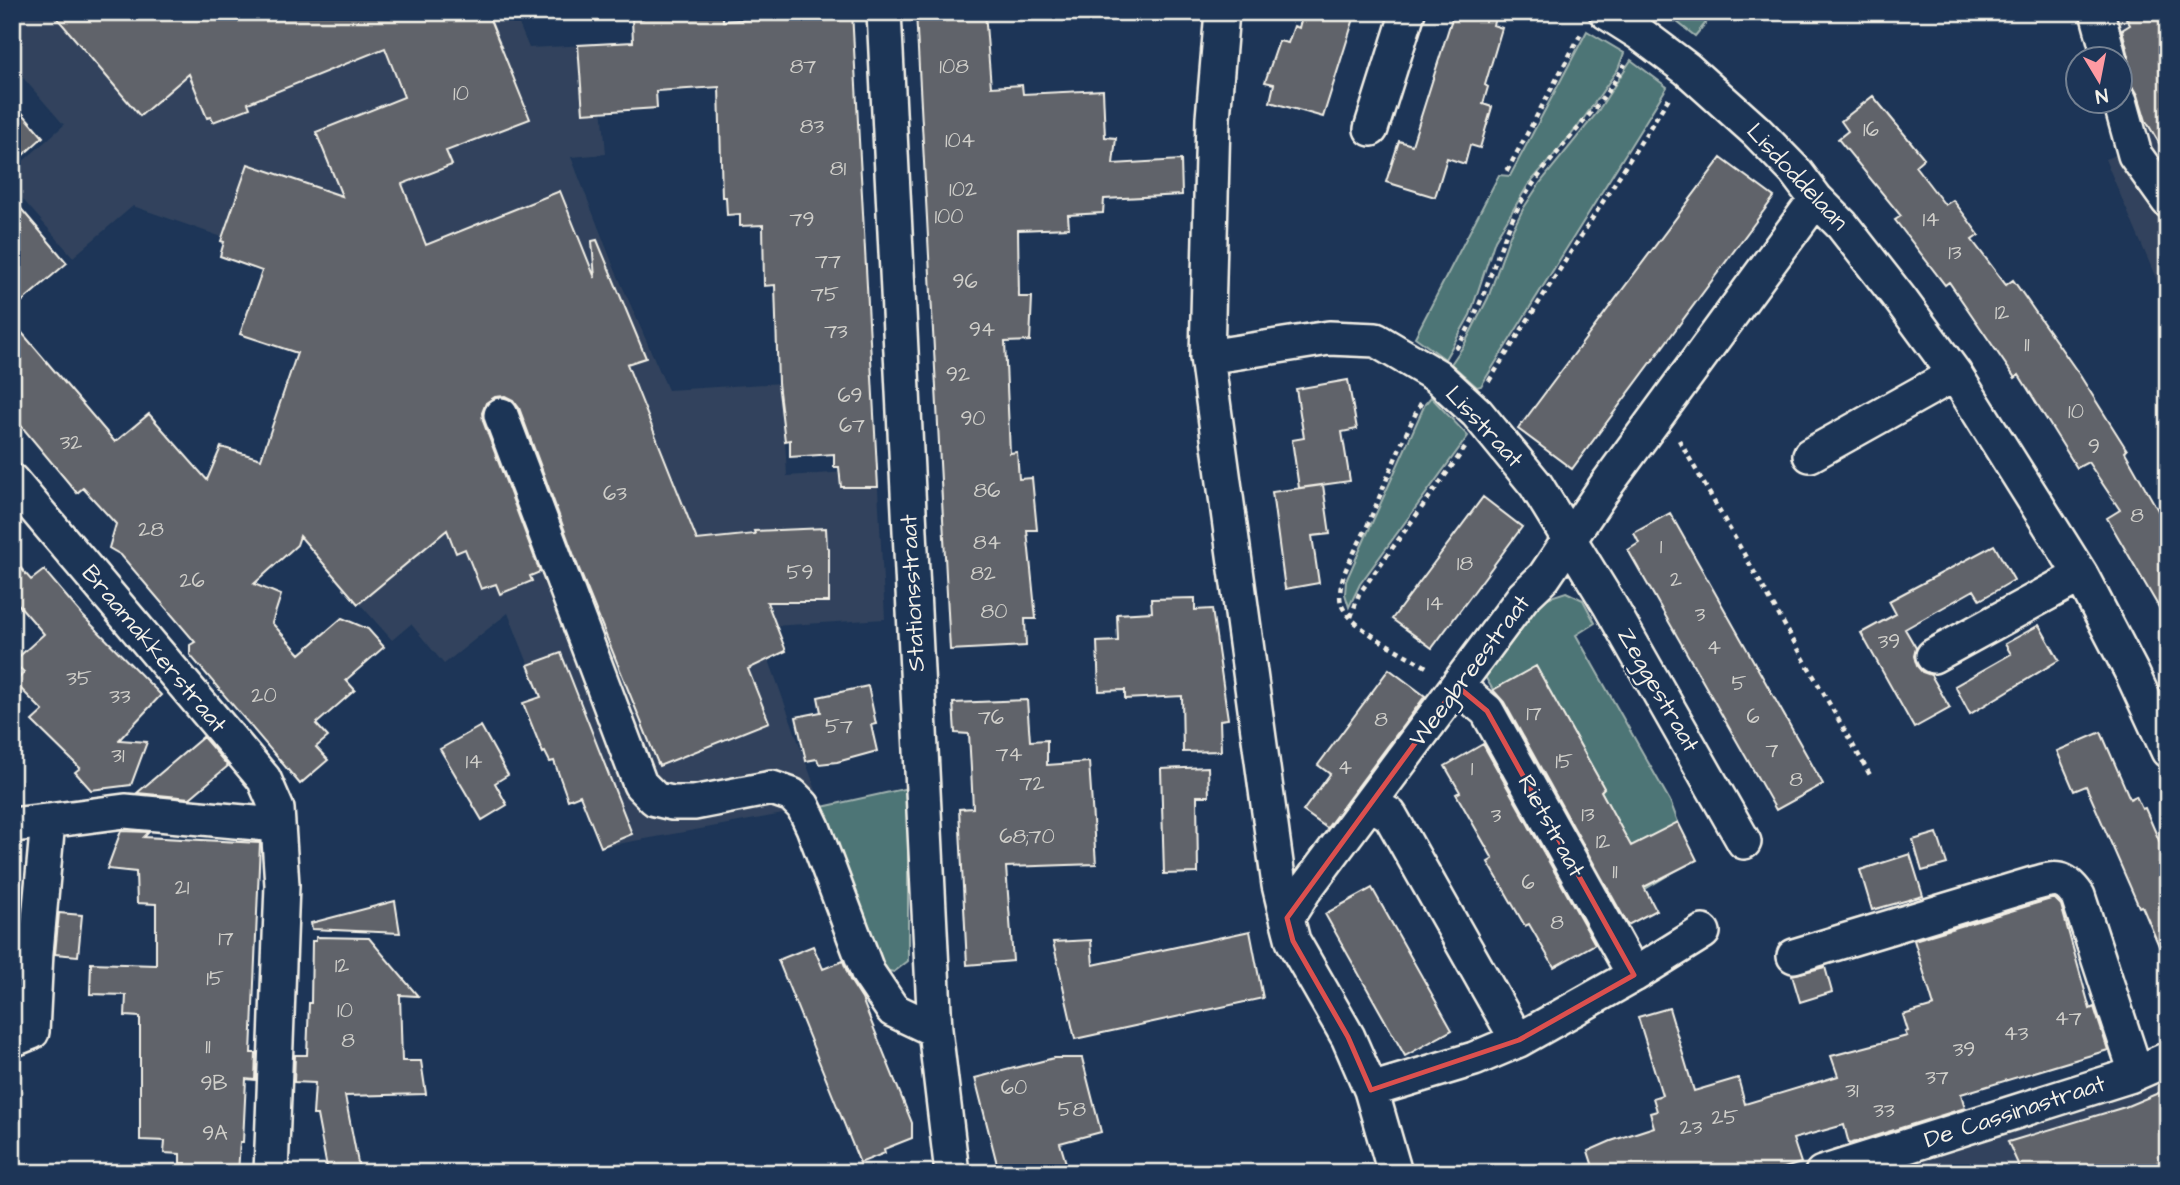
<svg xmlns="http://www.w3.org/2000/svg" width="2180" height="1185" font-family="'Architects Daughter',sans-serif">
	<rect width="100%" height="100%" fill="#1d3557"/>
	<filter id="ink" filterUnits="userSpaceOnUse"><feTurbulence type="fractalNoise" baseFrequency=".0143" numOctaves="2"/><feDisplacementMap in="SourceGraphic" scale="14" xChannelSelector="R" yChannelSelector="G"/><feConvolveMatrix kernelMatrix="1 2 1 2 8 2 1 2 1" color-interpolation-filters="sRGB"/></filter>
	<g filter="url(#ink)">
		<path fill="#31435d" d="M12 12H514L529 48 724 38 752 85 656 91 602 106 606 154 571 157 613 265 668 390 782 383 787 476 877 470 885 619 757 627 822 807 601 847 508 613 444 664 411 624 392 640 303 540 321 525 254 478 297 354 240 334 266 257 224 242 221 241 222 237 133 206 73 257 12 187V171L64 125 12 65Z
			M2079 12H2168V306L2105 159 2124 152 2120 60 2094 59Z
			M2168 1077V1173H1872Z"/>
		<path fill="#4d7476" stroke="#a0b2af" stroke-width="2" d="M1675 12H1712L1710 18 1695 36 1672 18Z
			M1587 31 1624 53 1618 69 1577 128 1528 185 1495 240 1470 315 1445 359 1415 337 1499 175 1510 176Z
			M1631 60 1667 87 1481 386 1477 387 1451 364 1464 345 1488 298 1510 235 1523 209 1540 183 1596 114Z
			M1431 397 1468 436 1360 584 1349 607 1345 594 1346 581 1425 404Z
			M1566 592 1583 600 1595 623 1576 635 1670 801 1678 822 1680 868 1645 889 1621 847 1629 843 1601 791 1604 788 1536 667 1493 690 1484 675 1538 601Z
			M908 788V961L894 972 878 969 822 807Z"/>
		<path fill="#61646b" stroke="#f4f1e8" stroke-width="2" d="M52 12H487L530 119 446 151 452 165 402 184 426 245 560 191 595 278 592 241 597 240 646 358 627 364 697 540 755 534 754 531 826 528 827 547 829 548V602H767L786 651 748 669 769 722 659 766 579 569 519 408 513 400 505 396 495 397 486 403 482 413 483 421 540 572 530 576 532 581 500 594 496 584 481 589 465 549 456 553 447 530 358 604 300 536 297 545 254 584 281 595 272 623 300 654 342 618 368 629 384 647 346 680 355 690 316 724 328 737 316 747 328 760 300 784 190 655V645L195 642 121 555 109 548 116 524 83 488 77 493 12 415V321L115 442 149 414 207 480 221 447 261 459 297 353 240 334 262 271 220 256 224 242 221 241 248 164 342 196 316 132 404 97 385 48 248 103 250 108 213 122 211 117 207 118 189 74 140 116Z
			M643 12H723V21L800 16V12H852L878 487H841L839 467H834V454L790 457V440L785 441 778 383 775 285 764 286 763 225 740 226V214L727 215 726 197H722L719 87 656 91 657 108 583 113 578 45 633 42 632 19 643 18Z
			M916 12H985L991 87 1022 85 1023 94 1103 90 1105 137 1116 138 1113 164 1181 160 1182 195 1104 199 1103 213 1068 215 1069 228 1018 230 1019 297H1032L1030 341 1005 342 1010 453 1017 452 1019 479 1032 478 1037 530H1027L1036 619H1025L1026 646 950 650Z
			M1303 12H1356L1323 117 1270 102 1274 84 1265 82 1279 41 1288 43 1294 26 1299 28Z
			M1454 12H1497L1493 25 1502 28 1485 85 1488 87 1483 104 1492 107 1480 148 1470 145 1465 164 1447 158 1435 197 1386 182 1399 141 1412 145Z
			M2123 12H2168V158L2146 121 2138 95 2134 88 2126 83 2123 74 2128 66 2129 56 2122 30 2130 25Z
			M1873 96 1924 158 1915 166 1945 205 1953 200 1966 217 1979 235 1972 240 2006 285 2013 280 2079 374 2127 450 2125 452 2168 528V623L2107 518 2120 510 2088 462 2077 468 2019 375 2015 378 1949 282 1945 285 1895 220 1901 216 1838 139 1848 131 1841 121Z
			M12 101 43 137 12 165Z
			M1721 158 1774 197 1572 469 1518 429Z
			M12 198 67 263 12 310Z
			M1348 380 1357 429 1342 432 1350 481 1299 488 1292 440 1304 438 1296 389Z
			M1323 485 1330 534 1312 536 1319 583 1285 589 1272 492Z
			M1483 497 1522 527 1432 648 1392 619Z
			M1670 513 1823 784 1776 810 1628 550 1639 543 1634 533Z
			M1994 545 2014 580 1980 600 1974 590 1905 629 1916 648 1914 656 1917 666 1922 672 1931 675 1950 708 1914 728 1861 633 1896 614 1889 601Z
			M12 558 31 580 44 570 83 616 161 695 119 740 147 742 131 785 91 790 75 772 80 768 32 721 43 711 15 683 24 672 13 662 44 634 12 597Z
			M1195 598V610L1212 609 1228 719 1220 720 1221 751 1183 752 1182 696 1125 699V690L1099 691 1097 642 1118 641 1117 614 1152 612 1151 599Z
			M2039 625 2059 660 1970 714 1955 686 2011 654 2005 644Z
			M561 653 632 834 601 847 580 795 568 800 554 761 550 762 545 752 543 753 523 703 541 697 528 665Z
			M1536 666 1604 788 1601 791 1631 846 1678 822 1697 860 1644 887 1656 910 1628 925 1504 702 1493 690Z
			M1389 669 1425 696 1327 828 1303 811 1330 774 1318 765Z
			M868 686 876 724 871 725 877 751 837 762 819 764 817 759 806 761 796 717 821 712 818 697Z
			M1027 700 1030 741 1047 740V765L1089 762 1096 864 1006 867 1013 961 967 965 959 809 973 808 971 769 969 734 955 733 953 703Z
			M481 726 508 775 495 783 507 805 482 820 440 749Z
			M2101 732 2130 799 2136 796 2142 809 2145 808 2168 861V967L2142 906 2139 907 2086 786 2074 791 2057 751Z
			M203 737 228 766 190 798 137 793Z
			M1483 744 1595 944 1554 967 1529 924 1525 926 1488 862 1493 859 1456 794 1460 792 1445 766Z
			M1208 767 1209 796H1197L1198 873 1164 874 1161 769Z
			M121 831 149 832 144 837 260 843 251 1053H256L255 1080 246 1079 243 1142H240L238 1173H185L186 1163H180V1154L164 1153 165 1141 140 1140V1017L125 1016 126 995 90 994 91 963 156 965V904L137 903 136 872 107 869Z
			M1937 833 1947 864 1922 871 1913 840Z
			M1910 854 1923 896 1872 910 1860 870Z
			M1372 888 1452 1030 1405 1056 1325 914Z
			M2051 899H2055L2061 905 2090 1009 2094 1007 2108 1050 1961 1094 1965 1108 1849 1144 1844 1125 1793 1139 1801 1163 1767 1173H1595L1588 1151 1611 1141 1654 1127 1650 1113 1657 1111 1653 1098 1662 1095 1638 1017 1669 1008 1694 1091 1738 1078 1745 1104 1838 1076 1831 1056 1907 1036 1905 1032 1908 1031 1903 1015 1934 1006 1914 940Z
			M395 901 400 933 312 929 311 923Z
			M12 909H21L17 951 12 950Z
			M59 913 82 915 78 956 55 954Z
			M1250 931 1263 998 1075 1039 1053 942 1091 940 1093 965Z
			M316 937 369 938 418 996 400 995 402 1061H421L426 1094 345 1096 360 1173H328L317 1115H313L315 1083 294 1082 295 1055H307L309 1003H311L312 941H316Z
			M813 946 823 969 843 961 850 980 862 999 912 1123V1138L884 1149 885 1153 860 1163 778 960Z
			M1825 967 1832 992 1800 1002 1792 975Z
			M1054 1058H1082L1101 1132 1060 1143 1069 1173H1010L1008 1165 998 1168 975 1078Z
			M2168 1089V1173H2022L2008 1142 2125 1107Z"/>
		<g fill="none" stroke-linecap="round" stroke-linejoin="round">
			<defs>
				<path id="minor" d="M884 12 935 1030 952 1173
					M1222 12 1213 118 1207 357 1279 885 1287 918
					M1606 12 1639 33 1687 69 1756 131 1795 171 1816 199 1842 225 1900 299 1955 374 2081 575 2132 673 2168 751
					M2097 12 2110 60
					M2120 101 2135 155 2168 201
					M1371 129 1408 12
					M1207 357 1329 338 1376 340 1437 376 1477 413 1536 485 1609 604 1744 842
					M501 415 640 784 655 799 672 803H694L772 788 792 795 803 806 813 827 868 973 893 1010 935 1030
					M1810 455 1955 374
					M12 481 264 779 277 809 282 885 271 1173
					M1933 656 2081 575
					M1457 686 1487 711 1634 975
					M1370 803 1390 815 1511 1029
					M12 825 48 821
					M1794 956 2033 884C2055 878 2064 875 2078 896L2136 1073
					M12 1040 32 1032 36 952 48 821 125 811 278 825
					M1371 1090 1474 1059 1519 1040 1634 975 1703 932
					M1395 1173 1371 1090 1348 1037 1293 941 1287 918 1304 891 1523 597 1544 577 1607 484 1816 199
					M1822 1173 2129 1076 2168 1059"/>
			</defs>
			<use href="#minor" stroke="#f4f1e8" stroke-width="38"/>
			<path stroke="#f4f1e8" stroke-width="4.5" stroke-dasharray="5 5" stroke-linecap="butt" d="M1507 171 1582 32
				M1456 349C1486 305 1494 252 1519 206 1548 155 1596 116 1625 64
				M1489 381 1670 96
				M1421 403C1399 445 1384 488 1365 531 1358 545 1350 559 1344 574 1341 583 1338 597 1342 606 1353 630 1406 654 1428 668
				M1679 440 1870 775
				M1351 617 1359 594 1465 448"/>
			<use href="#minor" stroke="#1d3557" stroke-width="33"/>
		</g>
	</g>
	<path fill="none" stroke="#dc504e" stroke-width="5" stroke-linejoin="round" d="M1457 686 1487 711 1634 975 1519 1040 1371 1090 1348 1037 1293 941 1287 918Z"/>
	<g text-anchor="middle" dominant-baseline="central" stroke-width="5" stroke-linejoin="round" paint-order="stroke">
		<g font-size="21" fill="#cfcec9">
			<text x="803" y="66">87</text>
			<text x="954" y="66">108</text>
			<text x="461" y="93">10</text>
			<text x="812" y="126">83</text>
			<text x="1871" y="129">16</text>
			<text x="960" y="140">104</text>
			<text x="838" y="168">81</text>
			<text x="963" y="189">102</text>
			<text x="949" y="216">100</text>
			<text x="802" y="219">79</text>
			<text x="1931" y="219">14</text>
			<text x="1955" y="252">13</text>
			<text x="828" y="261">77</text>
			<text x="965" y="281">96</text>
			<text x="825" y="294">75</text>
			<text x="2002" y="312">12</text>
			<text x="982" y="329">94</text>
			<text x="836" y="331">73</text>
			<text x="2027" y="344">11</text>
			<text x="958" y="374">92</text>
			<text x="850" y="395">69</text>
			<text x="2076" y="411">10</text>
			<text x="973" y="418">90</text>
			<text x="852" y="425">67</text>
			<text x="71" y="442">32</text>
			<text x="2094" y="446">9</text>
			<text x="987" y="490">86</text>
			<text x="615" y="493">63</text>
			<text x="2137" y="515">8</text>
			<text x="151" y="529">28</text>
			<text x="987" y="542">84</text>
			<text x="1661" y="546">1</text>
			<text x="1465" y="563">18</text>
			<text x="800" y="572">59</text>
			<text x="983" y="573">82</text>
			<text x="1676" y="579">2</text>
			<text x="192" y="580">26</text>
			<text x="1435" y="603">14</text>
			<text x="994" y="611">80</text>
			<text x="1700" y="614">3</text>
			<text x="1889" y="641">39</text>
			<text x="1714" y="647">4</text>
			<text x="79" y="678">35</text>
			<text x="1739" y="683">5</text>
			<text x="264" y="695">20</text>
			<text x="120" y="696">33</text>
			<text x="1534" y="713">17</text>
			<text x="1753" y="716">6</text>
			<text x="991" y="717">76</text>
			<text x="1381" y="719">8</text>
			<text x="839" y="726">57</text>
			<text x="1772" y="750">7</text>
			<text x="1009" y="754">74</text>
			<text x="118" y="755">31</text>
			<text x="474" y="761">14</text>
			<text x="1564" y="761">15</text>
			<text x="1345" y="767">4</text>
			<text x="1472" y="768">1</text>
			<text x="1796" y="779">8</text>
			<text x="1032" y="783">72</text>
			<text x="1588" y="814">13</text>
			<text x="1496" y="815">3</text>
			<text x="1027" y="836">68;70</text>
			<text x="1603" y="841">12</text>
			<text x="1615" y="871">11</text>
			<text x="1528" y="882">6</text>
			<text x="182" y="887">21</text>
			<text x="1557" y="922">8</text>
			<text x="226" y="938">17</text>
			<text x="342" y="965">12</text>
			<text x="215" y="978">15</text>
			<text x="345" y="1010">10</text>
			<text x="2068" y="1018">47</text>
			<text x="2016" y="1033">43</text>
			<text x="348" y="1040">8</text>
			<text x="208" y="1046">11</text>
			<text x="1964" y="1049">39</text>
			<text x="1937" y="1077">37</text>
			<text x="214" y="1083">9B</text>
			<text x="1014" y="1087">60</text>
			<text x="1852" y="1090">31</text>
			<text x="1072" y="1109">58</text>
			<text x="1884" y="1110">33</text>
			<text x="1725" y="1117">25</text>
			<text x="1691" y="1127">23</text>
			<text x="215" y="1133">9A</text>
		</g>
		<g font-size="24" fill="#f4f1e8" stroke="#1d3557">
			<text transform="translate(1797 177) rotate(47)">Lisdoddelaan</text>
			<text transform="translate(1484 427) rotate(47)">Lisstraat</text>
			<text transform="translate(913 593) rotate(-93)">Stationsstraat</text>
			<text transform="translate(154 649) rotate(50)">Braamakkerstraat</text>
			<text transform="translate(1470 671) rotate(-53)">Weegbreestraat</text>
			<text transform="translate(1658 690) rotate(60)">Zeggestraat</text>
			<text transform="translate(1551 826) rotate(61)">Rietstraat</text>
			<text transform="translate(2015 1112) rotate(-18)">De Cassinastraat</text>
		</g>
	</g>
	<rect width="2180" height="1185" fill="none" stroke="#1d3557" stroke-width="42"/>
	<rect x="21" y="21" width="2138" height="1143" fill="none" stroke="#f4f1e8" stroke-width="2.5" filter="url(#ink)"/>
	<g transform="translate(2099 80) rotate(170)"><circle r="33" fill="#1d3557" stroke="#738091" stroke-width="2"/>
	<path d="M0-5L12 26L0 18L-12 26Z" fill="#ff9aa2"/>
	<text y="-10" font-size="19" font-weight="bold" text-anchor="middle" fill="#f4f1e8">N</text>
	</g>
</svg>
